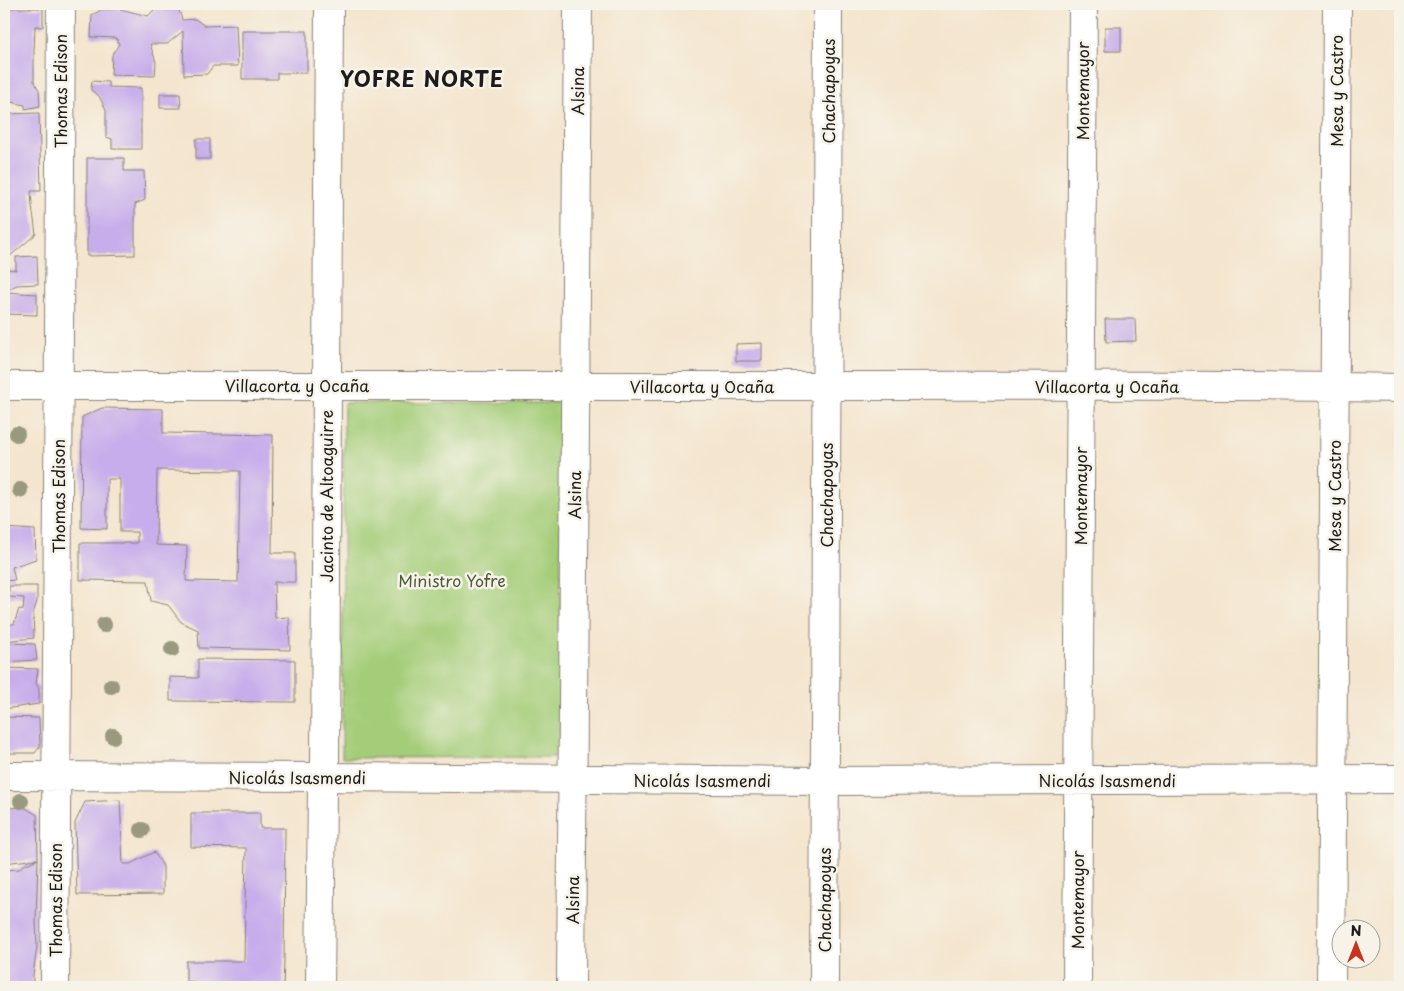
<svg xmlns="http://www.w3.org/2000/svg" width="1404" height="991" font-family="'Playpen Sans',sans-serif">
	<rect width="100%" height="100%" fill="#f7f3e8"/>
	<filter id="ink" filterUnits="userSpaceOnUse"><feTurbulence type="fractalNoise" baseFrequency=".02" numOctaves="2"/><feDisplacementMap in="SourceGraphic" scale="10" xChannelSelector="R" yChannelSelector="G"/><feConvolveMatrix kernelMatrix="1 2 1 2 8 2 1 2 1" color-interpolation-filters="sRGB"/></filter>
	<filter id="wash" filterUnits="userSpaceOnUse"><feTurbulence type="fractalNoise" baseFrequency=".0096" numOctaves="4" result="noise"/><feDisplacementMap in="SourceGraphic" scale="20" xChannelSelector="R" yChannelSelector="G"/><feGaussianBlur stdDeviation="1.12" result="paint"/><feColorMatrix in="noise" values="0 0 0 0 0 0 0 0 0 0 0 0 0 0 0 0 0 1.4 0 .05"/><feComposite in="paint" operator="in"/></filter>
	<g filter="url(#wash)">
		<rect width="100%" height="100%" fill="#f4e5ce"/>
		<path fill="#a4cd79" stroke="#60744a" d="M344 403H560L561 757 342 758Z"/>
		<g id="blocks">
			<path fill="#c7adeb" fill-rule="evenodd" d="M4 8H43V27L35 26 34 51V81L39 90 40 106 25 109V105L6 101V96H4Z
				M120 9 148 16 154 10H179L182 20 195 19 205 26 236 25 238 66H213L207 74 184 75 183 31 167 44H150L156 62 155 76 111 75 112 55 119 44 116 38 91 37 92 15 101 10Z
				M1105 27H1121V51H1105Z
				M242 31H307V73H277V79H242Z
				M92 81 108 82 109 87 141 88V149H112V139L106 137V110L99 96 91 90Z
				M160 94H180L181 108H160Z
				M39 113 41 191H31L32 206 36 234 9 257 4 258V114Z
				M196 139H210V159H196Z
				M87 158H124V171H144L145 200 135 204V255L87 256Z
				M37 256 38 284 17 285 4 291V269L16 270V257Z
				M4 292 37 294V315L4 314Z
				M1105 319H1135L1136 341 1106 342Z
				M762 343V361H736V344Z
				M102 408 163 409V433L273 435 272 553H295V582H274L275 618 289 617 290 650 199 648 198 630 181 622 168 605 151 601 148 581 80 580V543H137V532H120V479H107V529L81 528 82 417ZM157 470 240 471 238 582 186 581 187 546 156 545Z
				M4 528 35 530 36 559 12 567 15 580 4 581Z
				M9 586H37V602L33 613 34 638 4 641V624H14L19 609 23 610 24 598 9 597Z
				M9 643 35 644 37 660 4 662V645Z
				M198 659 295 660V702L170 701V677L198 678Z
				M4 668 38 669 36 683 39 689V704L4 709Z
				M4 717 39 718 40 747 35 753H4Z
				M120 800 123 864H130L154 852 163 866V894L77 895 75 823 85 802Z
				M24 807 37 815 38 859 36 920 37 946 33 975V987H4V870L19 869 24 865 38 859 4 863V814L8 808Z
				M191 813H260V828H285L284 961 283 987H193V982L186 981V961H244L246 848 191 847Z"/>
		</g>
	</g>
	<g filter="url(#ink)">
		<use href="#blocks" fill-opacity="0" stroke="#888075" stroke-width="1"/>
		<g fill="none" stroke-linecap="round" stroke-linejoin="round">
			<defs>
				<path id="minor" d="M4 386C277 385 551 387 825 386 1017 386 1208 384 1400 388
					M4 776 335 777 825 781 1400 779
					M55 987 61 4
					M320 987 322 788 325 764 329 4
					M571 987 578 4
					M824 987 828 4
					M1077 987 1083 4
					M1331 987 1337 4"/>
			</defs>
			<use href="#minor" stroke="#888075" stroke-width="30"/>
			<use href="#minor" stroke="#fff" stroke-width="28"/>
		</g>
		<g fill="#98997e">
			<circle cx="17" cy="434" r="8"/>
			<circle cx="20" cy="490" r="8"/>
			<circle cx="104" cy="625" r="8"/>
			<circle cx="172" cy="649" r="8"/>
			<circle cx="111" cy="686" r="8"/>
			<circle cx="113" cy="736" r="8"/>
			<circle cx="21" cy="801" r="8"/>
			<circle cx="142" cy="830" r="8"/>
		</g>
	</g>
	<g text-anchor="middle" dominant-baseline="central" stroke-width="5" stroke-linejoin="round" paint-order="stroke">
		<g font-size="16" fill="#1c1c1c" stroke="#f7f3e8">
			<text transform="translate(60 91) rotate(-90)">Thomas Edison</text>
			<text transform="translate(577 91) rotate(-90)">Alsina</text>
			<text transform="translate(828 91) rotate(-90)">Chachapoyas</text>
			<text transform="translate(1082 91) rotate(-90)">Montemayor</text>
			<text transform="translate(1336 91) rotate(-90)">Mesa y Castro</text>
			<text x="297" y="385">Villacorta y Ocaña</text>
			<text x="702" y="386">Villacorta y Ocaña</text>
			<text x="1107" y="386">Villacorta y Ocaña</text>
			<text transform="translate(574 495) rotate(-90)">Alsina</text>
			<text transform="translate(826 495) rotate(-90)">Chachapoyas</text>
			<text transform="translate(58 496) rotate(-90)">Thomas Edison</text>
			<text transform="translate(326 496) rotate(-90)">Jacinto de Altoaguirre</text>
			<text transform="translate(1080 496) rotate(-90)">Montemayor</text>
			<text transform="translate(1334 496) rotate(-90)">Mesa y Castro</text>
			<text x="297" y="777">Nicolás Isasmendi</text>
			<text x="702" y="780">Nicolás Isasmendi</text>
			<text x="1107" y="780">Nicolás Isasmendi</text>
			<text transform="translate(55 900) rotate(-90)">Thomas Edison</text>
			<text transform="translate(572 900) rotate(-90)">Alsina</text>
			<text transform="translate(824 900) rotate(-90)">Chachapoyas</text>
			<text transform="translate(1077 900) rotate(-90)">Montemayor</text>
		</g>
		<g font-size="16" fill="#4c5a3d" stroke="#f7f3e8">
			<text x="452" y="580">Ministro Yofre</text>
		</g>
		<g font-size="21" font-weight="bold" letter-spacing="1" fill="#1c1c1c" stroke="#f7f3e8">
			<text x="422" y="78">YOFRE NORTE</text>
		</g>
	</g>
	<rect width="1404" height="991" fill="none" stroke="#f7f3e8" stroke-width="20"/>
	<g transform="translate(1356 944)"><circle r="24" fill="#f7f3e8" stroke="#9f9d96"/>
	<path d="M0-4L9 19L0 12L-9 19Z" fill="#c8321e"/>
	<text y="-8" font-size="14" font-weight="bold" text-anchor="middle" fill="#1c1c1c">N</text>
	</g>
</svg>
